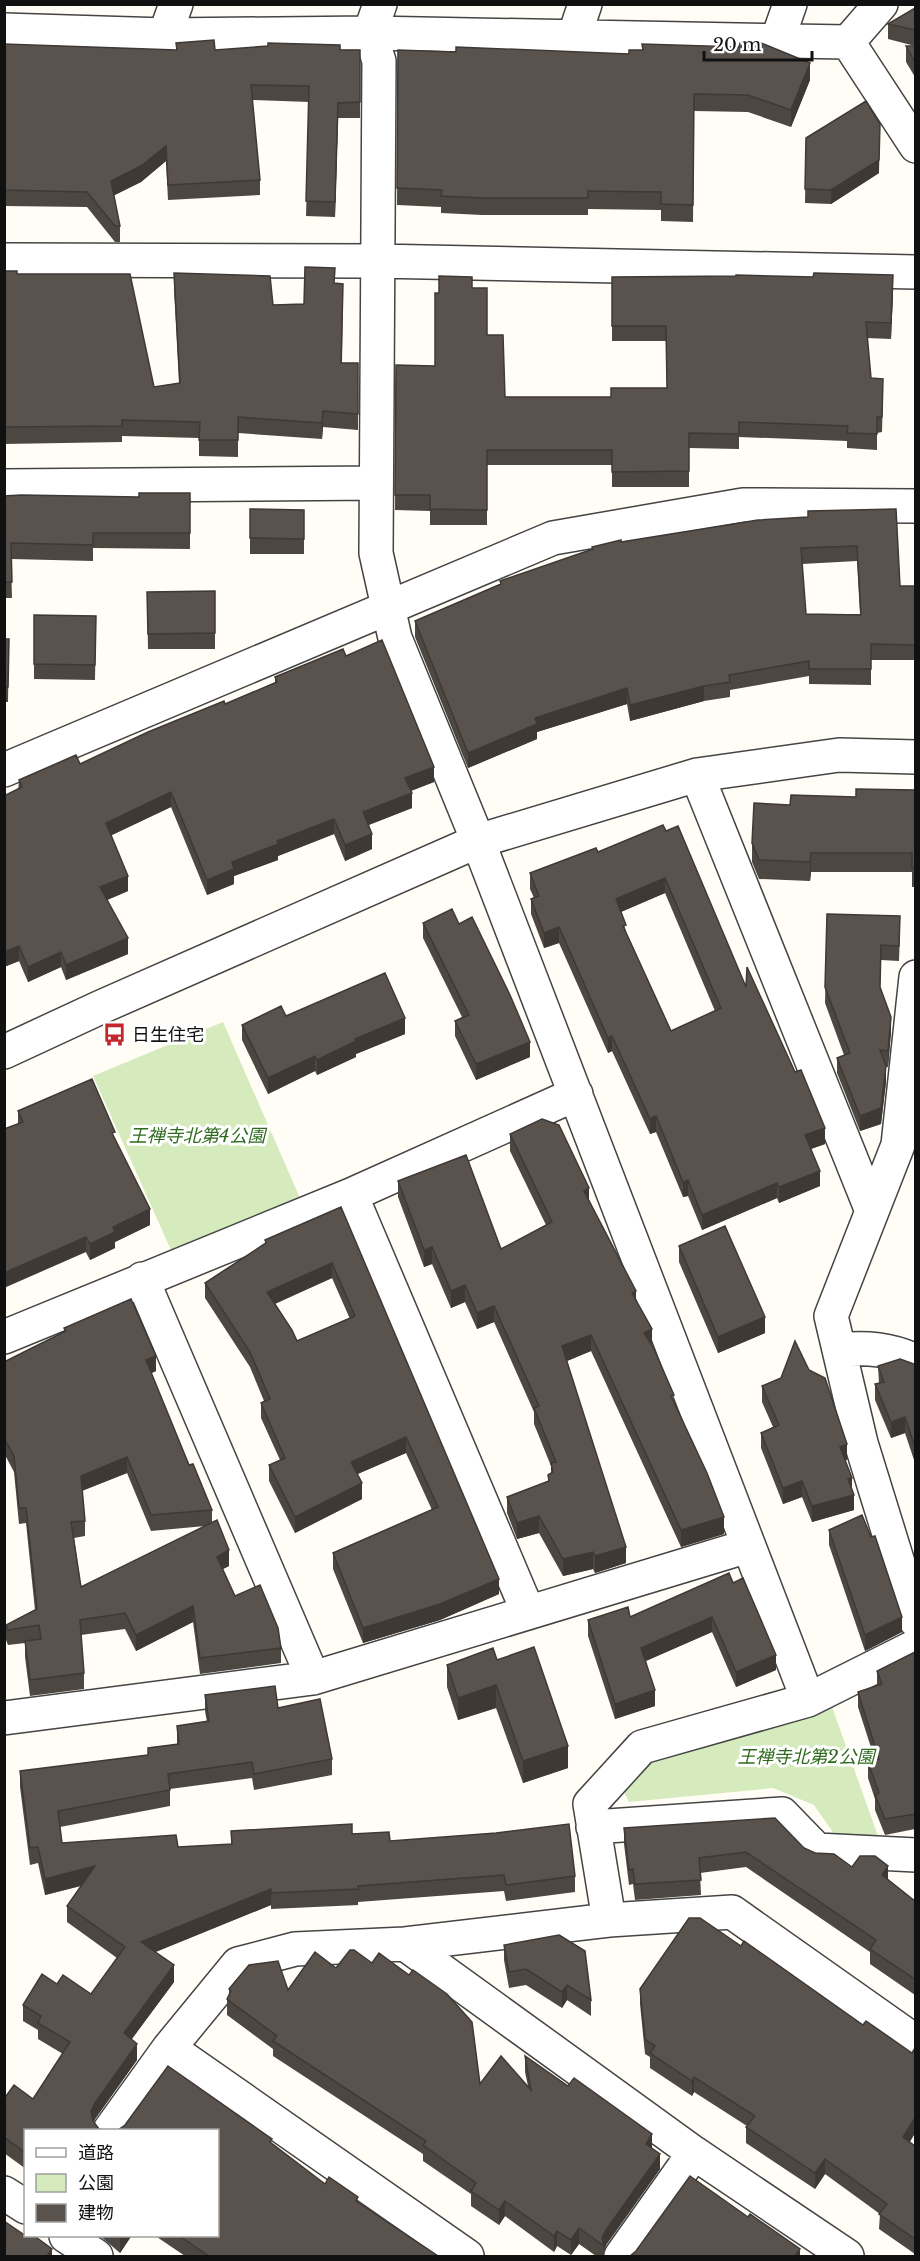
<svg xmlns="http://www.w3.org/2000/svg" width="920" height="2261" font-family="'Libre Baskerville','Noto Sans JP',serif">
	<rect width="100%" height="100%" fill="#fffdf5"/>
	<path fill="#d5ebbd" d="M223 1022 300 1198 171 1250 93 1076Z
		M831 1704 879 1839 837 1838 814 1805 773 1788 629 1802 624 1792 644 1759Z"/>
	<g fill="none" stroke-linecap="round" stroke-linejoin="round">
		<defs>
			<path id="minor" d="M380 4 370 33 379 61 376 553 395 638 478 841 808 1700
				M4 30 165 35 370 33 848 42 881 4
				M165 35 176 4
				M574 37 585 4
				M777 41 790 4
				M848 42 916 146
				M4 260 377 261 916 272
				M4 486 376 483
				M4 770 553 538 743 505 916 506
				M697 775 872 1211
				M916 977 898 1145 831 1316 861 1443 916 1621
				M4 1052 101 1007 478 841 697 775 839 755 916 757
				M351 1195 528 1612
				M142 1279 313 1678
				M4 1337 351 1195 576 1094
				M839 1350C867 1347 890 1349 916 1361
				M4 1718 313 1678 748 1546
				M593 1827 782 1814 817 1850 916 1855
				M609 1920 590 1804 642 1747 808 1700 916 1646
				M405 1944 694 2153 847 2256
				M169 2048 467 2256
				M110 2130 169 2048 238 1964 295 1949 405 1944 609 1920 732 1912 916 2042
				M4 2193 26 2207
				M66 2236 96 2256
				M621 2256 694 2153"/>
		</defs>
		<use href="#minor" stroke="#444" stroke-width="36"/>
		<use href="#minor" stroke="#fff" stroke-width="33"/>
	</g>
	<path fill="#4d4742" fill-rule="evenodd" d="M915 8V46L888 39V24Z
		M176 43 215 50H360V118H338L335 217 306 216 309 102 252 100 260 180V195L168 200 166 161 141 182 114 195 120 226V242H115L87 207 4 206V44L176 50Z
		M906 46H915V77L906 62Z
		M398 50 810 80 791 127 748 112 694 111 693 222 661 221V210L588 209V215H482L441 213V207L397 205Z
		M806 138 879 173 831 204 805 203Z
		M4 271 17 274 154 387 179 383 174 289V273L273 305 304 304 335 283 343 300 342 363H358V430L323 427 322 439 238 433V457L199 456V438L122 436V442L4 444Z
		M612 277 893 291 891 339 867 338 871 378 883 394 882 432 877 433V450L847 448V441L739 437V449L689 448V487H612V465H487V525H430V511L395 510 396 365 435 366 439 293 472 288 487 335 505 397H611L667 388 666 341H612Z
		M190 493V549L93 548V561L11 559 12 598H4V496L139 497Z
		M250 509 304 510V554H250Z
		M896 509 900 586H915V660H871V685L809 684V676L730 690V697L704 701 630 721 627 704 537 732V739L468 768 415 637V621L500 584V581L621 542 808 517ZM857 561 860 614H806L802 564Z
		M215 591V649H148L147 592Z
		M34 615 96 616 95 680 34 679Z
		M4 639H9L8 702H4Z
		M346 656 434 782 411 791 412 808 369 825 372 849 345 861 334 834 278 856V860L234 876V884L207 895 171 807 111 835 128 891 107 900 128 954 66 980 61 967 28 982 19 961 4 967 19 780 80 764 275 683V677Z
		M915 790V887H912V872H811L810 881 759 879 752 862V843L790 805Z
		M663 825 825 1144 811 1149 820 1186 779 1203 777 1198 702 1230 688 1196 683 1197 656 1132 650 1134 612 1051 608 1053 559 943 544 948 531 914V899L534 898 530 889V873L598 852ZM665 893 715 1011 671 1031 626 932 621 912Z
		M827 914 900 931 899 961 881 960 880 987 891 1032 888 1067H886V1082L881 1124 860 1131 837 1073V1058L844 1055 825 1003Z
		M423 923 530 1057 476 1080 455 1036V1021L462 1017 423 938Z
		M286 1016 405 1034 356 1054V1057L317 1075 315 1071 268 1094 242 1040V1025Z
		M18 1111 115 1139 150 1225 115 1242V1248L90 1260 18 1124Z
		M510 1134 589 1200 636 1300 652 1344 724 1534 681 1547 591 1351 567 1361 626 1563 595 1573 593 1569 563 1576 539 1533 517 1539 507 1513V1497L548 1481V1475L551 1473V1466L534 1424V1412L494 1322 477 1329 465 1302 451 1308 432 1264 424 1267 398 1197V1181L501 1249 546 1225 510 1151Z
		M341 1207 499 1594 440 1620 363 1643 333 1569V1553L432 1510 406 1453 357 1474 362 1499 295 1533 269 1481V1465L280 1460 261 1418V1403L264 1401 250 1367 205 1298V1283L265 1244V1240ZM332 1278 350 1319 297 1341 275 1304Z
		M679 1246 765 1333 718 1353 679 1262Z
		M64 1328 156 1371 151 1373 189 1465 212 1510V1522L229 1566 223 1569 235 1596 281 1648V1663L200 1674 193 1622 136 1651 125 1629 81 1635 84 1673V1689L30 1696 25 1657V1643L8 1645 6 1640V1625L35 1610 26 1523 19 1524 14 1472 4 1453V1362L64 1332ZM127 1473 151 1531 205 1526 81 1587 74 1538 85 1536V1521L82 1491Z
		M878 1366H915V1463L905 1433 891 1438 875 1400V1384L879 1383Z
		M762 1386 847 1460H845L852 1491 854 1510 812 1522 802 1497 783 1504 761 1448V1433L773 1427 762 1402Z
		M829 1530 902 1632 865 1651 829 1545Z
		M729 1573 776 1670 736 1687 712 1632 646 1661 655 1706 615 1719 588 1636V1620L630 1617Z
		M915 1652V1829L885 1835 875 1810V1799L868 1778V1762L875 1760 858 1707V1692L877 1686V1671Z
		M497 1660 568 1768 523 1783 496 1708 458 1720 447 1687V1665Z
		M205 1695 278 1708 332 1759V1775L254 1790 252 1778 170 1789V1806L60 1827 62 1843 178 1847 231 1844V1831L352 1834 575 1876V1892L506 1901 504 1891 358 1902V1905L271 1909V1905L155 1952 174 1982 132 2039 137 2060 95 2119 94 2122 26 2130V2169L4 2153V2099H33L63 2054 38 2039V2030L23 2021V2005L57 1984 91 1994 117 1958 67 1922V1906L81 1886 45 1895 38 1863 30 1865 20 1787V1771L148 1755V1748L177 1744V1726L207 1722 205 1711Z
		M624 1828 804 1848 852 1867 888 1879 915 1901V1995L870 1964V1952L746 1867 700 1873 701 1895 635 1900 633 1884 629 1885 624 1844Z
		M504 1945 591 2000V2016L567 2000 562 2008 526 1985 509 1988 504 1960Z
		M741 1946 863 2025 912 2053 915 2048V2133L910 2142 915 2146V2254L879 2229 880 2214 825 2174 815 2189 746 2143V2127L747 2126 694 2092 692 2096 650 2068V2057L645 2054 640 2004V1989Z
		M229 1989 288 1990 480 2084 528 2086 525 2072V2056L652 2149 660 2169 606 2245 604 2251V2256H596L579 2244 571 2255 557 2246 554 2252 505 2216 499 2225 471 2206V2194L423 2161V2154L273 2056V2049L227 2015V1999L229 1996Z
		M272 2144 325 2184 358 2202 438 2256H185L154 2235H218Z
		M99 2235H132L120 2253Z"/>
	<path fill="#3f3936" d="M810 63V80L791 127V110Z
		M338 103V118L335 217V202Z
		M880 124 879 173 831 204V190Z
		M166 146V161L141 182 111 197V181Z
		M893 275V291L891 339V323Z
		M323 411V427L322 439V423Z
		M704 686V701L630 721V705Z
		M627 688V704L537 732V739L468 768V753L535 718Z
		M434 767V782L405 793V778Z
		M171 792V807L106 838V823Z
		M412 793V808L363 827V812Z
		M334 819V834L278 856V860L234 876V884L207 895V880L232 862 277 841Z
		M372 834V849L345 861V845Z
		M811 853V872L810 881V862Z
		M128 876V891L100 903V887Z
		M665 878V893L616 914V899Z
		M559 927V943L544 948V933Z
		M128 938V954L66 980V965Z
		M19 946V961L4 967V952Z
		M61 952V967L28 982V967Z
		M891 1017V1032L888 1067V1051Z
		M405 1018V1034L356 1054V1057L317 1075V1060L355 1039Z
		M612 1036V1051L608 1053V1038Z
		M530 1042V1057L476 1080V1064Z
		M315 1056V1071L268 1094V1078Z
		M886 1066V1082L881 1124 860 1131V1116Z
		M656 1116V1132L650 1134V1119Z
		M825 1128V1144L805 1151V1135Z
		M820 1171V1186L779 1203V1187Z
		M688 1180V1196L683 1197V1182Z
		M777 1183V1198L702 1230V1215Z
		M589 1188V1205L584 1191Z
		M150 1209V1225L115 1242V1248L90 1260V1244L113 1227Z
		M86 1237V1252L4 1288V1273Z
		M432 1247V1264L424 1267V1250Z
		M332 1263V1278L267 1307V1292Z
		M465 1285V1302L451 1308V1291Z
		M636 1291V1307L632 1293Z
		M494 1306V1322L477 1329V1313Z
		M765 1317V1333L718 1353V1337Z
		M652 1329V1345L644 1333Z
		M591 1335V1351L562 1363V1346Z
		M156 1356V1371L146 1376V1360Z
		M905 1417V1433L891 1438V1422Z
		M406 1437V1453L351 1477V1462Z
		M847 1444V1460L840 1462V1447Z
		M127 1457V1473L81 1491V1476Z
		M852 1478V1493L848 1479Z
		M802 1481V1497L783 1504V1488Z
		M362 1483V1499L295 1533V1517Z
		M854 1495V1510L812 1522V1506Z
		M539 1516V1533L517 1539V1523Z
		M724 1517V1534L681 1547V1530Z
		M626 1547V1563L595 1573V1556Z
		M229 1550V1566L217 1572V1557Z
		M593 1552V1569L563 1576V1559Z
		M499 1579V1594L440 1620 363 1643V1628Z
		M193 1606V1622L136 1651V1635Z
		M712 1617V1632L641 1663V1648Z
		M902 1617V1632L865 1651V1635Z
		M776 1655V1670L736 1687V1672Z
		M496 1685V1708L458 1720V1698Z
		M655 1690V1706L615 1719V1704Z
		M568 1746V1768L523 1783V1761Z
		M95 1866V1882L45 1895V1879Z
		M888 1866V1881L882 1875Z
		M271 1889V1905L141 1958V1942Z
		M174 1965V1982L124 2049V2033Z
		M567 1985V2000L562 2008V1992Z
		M137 2044V2060L95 2119 91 2128V2111L95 2103Z
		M694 2077V2092L692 2096V2081Z
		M915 2118V2133L903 2152V2137Z
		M652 2134V2149L646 2144Z
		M660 2154V2169L606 2245 604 2251 602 2238 606 2230Z
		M825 2159V2174L815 2189V2173Z
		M505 2201V2216L499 2225V2210Z
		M579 2228V2244L571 2255V2240Z
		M557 2231V2246L554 2252V2236Z
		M121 2235H132L120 2253V2236Z
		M52 2249V2256H47Z
		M800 2249V2256H795Z"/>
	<path fill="#5a524d" stroke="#3f3936" stroke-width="1.5" fill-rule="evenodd" d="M915 8V30L888 24Z
		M214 40 215 50 268 46V43L340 45V50H360V102L338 103 335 202 306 201 309 86 251 85 260 180 168 185 166 146 141 166 111 181 120 226H115L87 192 4 190V44L177 50 176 43Z
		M740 43H761L810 63 791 110 748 95 694 94 693 205 661 204V192L588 191V198H482L441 196 442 190 397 188 398 50 456 52V47L629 54V50H643L642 44 739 47Z
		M906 46H915V62Z
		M866 101 880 124 879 160 831 190 805 189 806 138Z
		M305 267 335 268 334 283 343 284 341 363H358V414L323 411 322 423 238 417V440H199L200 422 122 420V426L4 427V271H17V274H130L154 387 180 383 174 273 270 276 273 305 304 304Z
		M814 273 893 275 891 323 866 322 871 378 883 379 882 417H877V434L847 433 848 426 739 422V434L689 433V471L612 472V450H487V510L430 509V495H395L396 365 435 366V293H439V276L472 277V288H487V335H503L505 397H611V388H667L666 326H612V277L736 276V275L813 277Z
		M139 493H190V533H93V545L11 543 12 582H4V496L21 495 139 497Z
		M250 509 304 510V539L250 538Z
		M896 509 900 586H915V645L871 644V669H809V661L729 675 730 682 704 686 630 705 627 688 535 718 537 724 468 753 415 621 501 584 500 581 593 549 592 547 621 540V542L758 520 808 517V511ZM857 546 861 615 806 614 801 548Z
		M215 591V633L148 634 147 592Z
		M34 615 96 616 95 665 34 664Z
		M4 639H9L8 687H4Z
		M382 640 434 767 405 778 412 793 363 812 372 834 345 845 334 819 277 841 278 844 232 862 234 869 207 880 171 792 106 823 128 876 100 887 128 938 66 965 61 952 28 967 19 946 4 952V796L22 787 19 780 76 755 80 764 148 732 224 701 225 704 277 682 275 677 343 649 346 656Z
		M856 789 915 790V868H912V853H811L810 862 759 860 752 843 754 803 790 805 791 795 856 797Z
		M663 825 666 831 678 826 746 987 747 967 795 1072 801 1070 825 1128 805 1135 820 1171 779 1187 777 1183 702 1215 688 1180 683 1182 656 1116 650 1119 612 1036 608 1038 559 927 544 933 531 899 539 896 530 873 596 848 598 852ZM665 878 721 1008 671 1031 623 926 626 925 616 899Z
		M452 909 459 924 472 917 510 995 530 1042 476 1064 455 1021 469 1015 423 923Z
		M827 914 900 916 899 946 881 945 880 987 891 1017 888 1051 880 1050 886 1066 881 1108 860 1116 837 1058 850 1053 825 987Z
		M385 973 405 1018 355 1039 356 1041 317 1060 315 1056 268 1078 242 1025 281 1006 286 1016Z
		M92 1079 115 1132 112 1133 150 1209 113 1227 115 1232 90 1244 86 1237 4 1273V1129L23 1122 18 1111Z
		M542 1119 559 1125 589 1188 584 1191 636 1291 632 1293 652 1329 644 1333 653 1347 674 1395 671 1396 707 1473 724 1517 681 1530 591 1335 562 1346 626 1547 595 1556 593 1552 563 1559 539 1516 517 1523 507 1497 549 1481 548 1475 553 1472 551 1463 556 1462 534 1408 539 1406 494 1306 477 1313 465 1285 451 1291 432 1247 424 1250 398 1181 466 1155 501 1249 552 1222 510 1134Z
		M341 1207 499 1579 440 1604 363 1628 333 1553 438 1507 406 1437 351 1462 362 1483 295 1517 269 1465 285 1458 261 1403 270 1399 250 1352 205 1283 266 1243 265 1240ZM332 1263 355 1316 297 1341 292 1330 267 1292Z
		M725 1226 765 1317 718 1337 679 1246Z
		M131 1299 156 1356 146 1360 189 1465 193 1464 212 1510 151 1515 127 1457 81 1476 85 1521 71 1522 81 1587 217 1520 229 1550 217 1557 235 1596 260 1585 278 1628 281 1648 200 1658 193 1606 136 1635 125 1613 80 1620 84 1673 30 1680 25 1641 41 1639 39 1625 8 1630 6 1625 37 1609 26 1508H19L14 1456 4 1438V1362L66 1331 64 1328Z
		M795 1341 809 1370 825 1378 847 1444 840 1447 852 1478 848 1479 854 1495 812 1506 802 1481 783 1488 761 1433 779 1425 762 1386 781 1378Z
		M900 1359 914 1364 915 1366V1447L905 1417 891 1422 875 1384 884 1382 878 1366Z
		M862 1515 871 1537 875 1536 902 1617 865 1635 829 1530Z
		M729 1573 733 1583 743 1578 776 1655 736 1672 712 1617 641 1648 655 1690 615 1704 588 1620 628 1607 630 1617Z
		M534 1647 568 1746 523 1761 496 1685 458 1698 447 1665 493 1648 497 1660Z
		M915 1652V1814L885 1819 875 1795 879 1793 868 1762 879 1759 858 1692 882 1684 877 1671Z
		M275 1686 278 1708 320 1699 332 1759 254 1774 252 1762 168 1774 170 1790 58 1811 62 1843 176 1835 178 1847 232 1844 231 1831 352 1824V1834L389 1832 390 1841 496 1833 569 1824 575 1876 506 1885 504 1875 358 1886V1889L271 1893V1889L141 1942 174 1965 124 2033 137 2044 95 2103 91 2111 93 2121 99 2129 103 2130H26V2153L4 2137V2099L14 2085 33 2099 70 2042 38 2023 41 2016 23 2005 42 1974 57 1984 63 1975 91 1994 125 1947 67 1906 95 1866 45 1879 38 1847 30 1848 20 1771 148 1755V1748L179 1744 177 1726 209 1721 205 1695Z
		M775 1818 804 1848 815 1853 834 1854 852 1867 860 1856H875L888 1866 882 1875 915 1901V1979L870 1949 876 1940 746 1852 699 1858 701 1880 635 1884 633 1869 629 1870 624 1828Z
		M689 1918H700L741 1946 744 1941 863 2025 866 2021 912 2053 915 2048V2118L903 2137 915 2146V2239L879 2214 887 2204 825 2159 815 2173 746 2127 755 2116 694 2077 692 2081 650 2053 655 2046 645 2039 640 1989Z
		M559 1935 585 1951 591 2000 567 1985 562 1992 526 1969 509 1972 504 1945Z
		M350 1950H354L372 1963 379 1953 409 1975 413 1970 447 1994 472 2022 480 2084 501 2056 531 2090 525 2056 568 2086 574 2078 652 2134 646 2144 660 2154 606 2230 602 2238 604 2246 579 2228 571 2240 557 2231 554 2236 505 2201 499 2210 471 2191 476 2183 423 2145 426 2141 273 2041 277 2036 227 1999 231 1991 229 1989 249 1965 278 1961 288 1990 315 1952 336 1968Z
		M168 2066 272 2139 270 2142 325 2184 329 2177 358 2197 356 2201 438 2256H209L178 2235H218V2130H118L125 2125Z
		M690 2176 748 2217 750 2214 800 2249 795 2256H630L636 2251Z
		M4 2221 26 2236 33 2235 52 2249 47 2256H48H4Z"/>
	<defs>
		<symbol id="bus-bare" viewBox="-9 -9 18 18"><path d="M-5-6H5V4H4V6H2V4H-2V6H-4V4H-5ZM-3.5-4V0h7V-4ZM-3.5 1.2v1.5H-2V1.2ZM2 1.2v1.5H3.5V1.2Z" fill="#c4262e" stroke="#fff" stroke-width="2.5" paint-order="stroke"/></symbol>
	</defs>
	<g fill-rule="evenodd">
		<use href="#bus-bare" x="98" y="1018" width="33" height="33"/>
	</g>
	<g text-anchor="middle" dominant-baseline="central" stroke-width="6" stroke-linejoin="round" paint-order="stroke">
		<g font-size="18" fill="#111" stroke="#fff" text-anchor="start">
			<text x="132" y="1035">日生住宅</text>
		</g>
		<g font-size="18" font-style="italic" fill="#2f6b1f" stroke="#fff">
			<text x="197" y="1136">王禅寺北第4公園</text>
			<text x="806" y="1757">王禅寺北第2公園</text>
		</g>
	</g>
	<rect width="920" height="2261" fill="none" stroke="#111111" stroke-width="12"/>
	<rect x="24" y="2129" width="195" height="108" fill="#ffffff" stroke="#a0a0a0" stroke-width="1.5"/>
	<rect x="36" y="2148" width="30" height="9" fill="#ffffff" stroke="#a0a0a0" stroke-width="1.5"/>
	<text x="78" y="2159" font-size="18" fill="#111111">道路</text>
	<rect x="36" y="2174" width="30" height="18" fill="#d5ebbd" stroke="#a0a0a0" stroke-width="1.5"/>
	<text x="78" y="2189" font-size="18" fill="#111111">公園</text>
	<rect x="36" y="2204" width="30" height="18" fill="#5a524d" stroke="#a0a0a0" stroke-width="1.5"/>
	<text x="78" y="2219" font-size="18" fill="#111111">建物</text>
	<path d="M704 51v9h108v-9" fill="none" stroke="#111111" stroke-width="3"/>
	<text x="713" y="51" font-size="18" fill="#111111" stroke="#ffffff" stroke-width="4.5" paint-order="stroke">20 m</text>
</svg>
